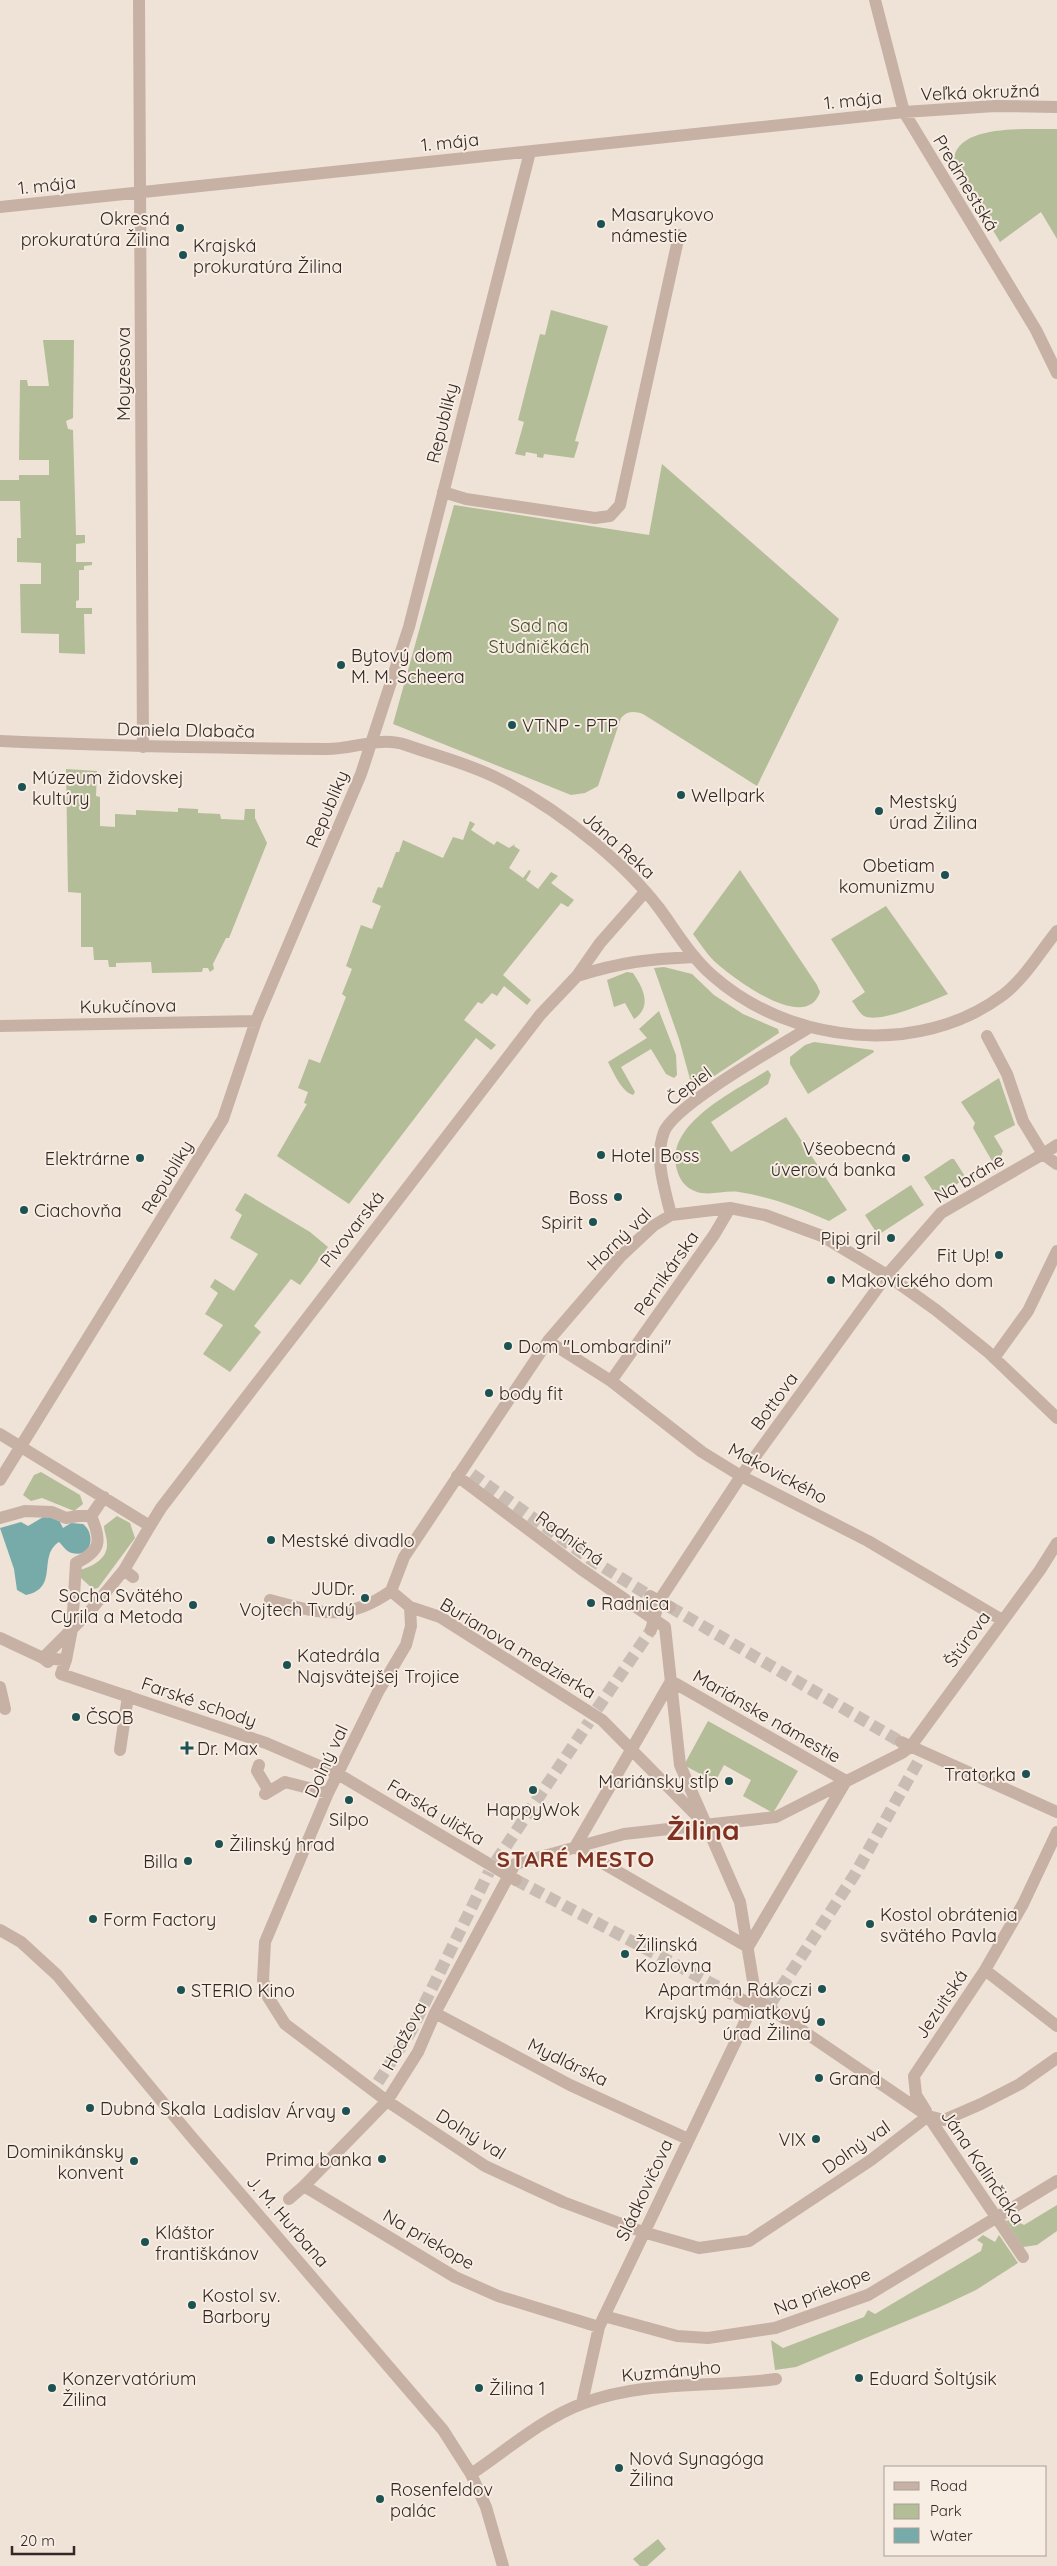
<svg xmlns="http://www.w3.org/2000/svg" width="1057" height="2566" font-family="Quicksand,sans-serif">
	<rect width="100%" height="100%" fill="#efe2d7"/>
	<path fill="#b3bd98" d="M1057 129V239L1041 212 1000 242 954 165C950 122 1030 130 1057 129Z
		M551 310 608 326 575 441 579 442 574 458 544 454 543 458 537 457V454L526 452 525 456 515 454 524 422 518 420 540 334 545 335Z
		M43 340H74L73 418 66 421 68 429 73 430 76 535H85V543L76 544V562H92V565L84 566V570H79V600L76 601V608H92V614H84L85 654 59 653V634L21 633 20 584H41V563L17 562V538H21L20 501H0V480H19V475H49V460H19L20 380H27L28 386H49Z
		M662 464 839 619 757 786 643 714C634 711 627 711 621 718L598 786 585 793 571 795 393 724 454 505 649 535Z
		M66 769 97 771 96 796 100 797V826L115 827V814L136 815V810L178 812V808L198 809V813L220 814 221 819 244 820 245 809H255V818L267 843 229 938H226L213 964 214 969 210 972 208 968H203L202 972 152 973 151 962 116 963V967H109L108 960H94L93 947H81V893L68 892Z
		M470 821 475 824 471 830 494 845 497 841 509 848 515 844 514 846 520 850 509 868 523 878 529 870 531 871 526 880 538 889 551 872 558 876 551 883 574 900 568 907 561 903 503 975 531 1000 527 1005 504 986 497 996 492 993 482 1004 478 1002 464 1020 496 1045 491 1050 476 1038 349 1204 277 1156 307 1104 304 1103 308 1092 298 1088 309 1059 320 1063 346 997 342 994 352 969 346 966 361 925 372 929 381 906 372 902 378 887 382 888 396 852H399L403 840 443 858 453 837 463 840Z
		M740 870 817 985 820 992C806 1034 733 978 714 961 706 953 700 943 693 934Z
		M886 906 948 994C931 1001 880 1024 864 1016 859 1013 856 1006 852 1001L865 992 831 939Z
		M664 967 692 974 714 995 743 1014 778 1029 779 1033 693 1090 679 1039 654 968Z
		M627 972 633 973C644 989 652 1007 634 1019L625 1003 614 1007 607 980Z
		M659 1011 676 1055 677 1075 674 1078 666 1074 651 1049 621 1067 635 1092 633 1095C621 1091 614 1073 608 1062L647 1038 639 1029Z
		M814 1042 873 1050 874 1052 808 1094 790 1064V1057L805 1045Z
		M768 1070 771 1075 768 1084 711 1122 731 1152 786 1117 847 1210 829 1221C800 1208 771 1197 739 1192 725 1190 710 1196 697 1192 686 1188 680 1181 677 1170 663 1124 737 1090 768 1070Z
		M999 1078 1015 1125 994 1136 1003 1151 1001 1156 992 1161 973 1128 975 1123 961 1102Z
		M951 1159H954L966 1178 937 1197 924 1177Z
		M911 1185 924 1205 878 1235 865 1215Z
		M245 1193 310 1232 328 1247 300 1285 291 1279 254 1326 261 1332 230 1372 203 1354 223 1325 205 1314 218 1293 210 1287 215 1279 234 1291 258 1254 230 1238 242 1215 235 1210Z
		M41 1472 80 1495 83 1504 74 1511 42 1498 31 1501 23 1495 34 1475Z
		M117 1516 130 1523 135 1538 98 1588 93 1589 80 1577V1570C93 1566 108 1559 107 1543 107 1537 104 1532 104 1526Z
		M708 1721 798 1771 773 1813 743 1796 751 1780 724 1765 715 1782 684 1765Z
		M1057 2205V2231L1037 2245 1023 2247 1006 2221 1012 2219 1024 2225Z
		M983 2235 995 2242 999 2235 1018 2263 976 2290 940 2307 796 2367 775 2370 771 2340 783 2348 864 2317 868 2310 875 2314 981 2251 983 2244 977 2240Z
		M658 2539 666 2549 647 2566H640L633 2559Z"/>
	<path fill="#77abaa" d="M45 1516 59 1520 63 1528 71 1523 83 1524C96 1534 92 1558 72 1553 67 1552 63 1546 59 1542 37 1556 60 1588 26 1595L17 1590 14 1569 0 1528 21 1522 28 1526Z"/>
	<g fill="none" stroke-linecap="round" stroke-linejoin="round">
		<path stroke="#c9bdb3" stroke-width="12" stroke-dasharray="12 6" stroke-linecap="butt" d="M472 1474 590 1559 650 1596
			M670 1607 901 1742
			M597 1709 651 1630
			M496 1861 589 1722
			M516 1880 739 1998
			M771 2003 855 1874 919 1760
			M378 2082 411 2031 489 1872"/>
		<path stroke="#c7b1a4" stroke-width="12" d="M139 0 143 747
			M875 0 904 112 1036 330 1057 373
			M0 207 904 112 995 106 1057 107
			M443 492 466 499 595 518 610 516 620 505 679 235
			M0 741C109 746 218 748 327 749 354 749 380 736 406 745 437 756 470 764 499 779 533 796 566 819 595 843 619 863 640 883 659 908 676 931 691 957 713 976 790 1044 919 1058 1003 995 1025 978 1040 952 1057 931
			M577 976C621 962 648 959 695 957
			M0 1026 256 1021
			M987 1036 1007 1074 1023 1121 1043 1154 1057 1145
			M671 1215C665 1189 654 1159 664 1132 675 1104 780 1046 810 1027
			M548 1341 611 1381 702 1452 741 1476 868 1541 1002 1620
			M994 1358 1028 1311 1057 1251
			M611 1381 714 1235 730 1208
			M0 1434 150 1526 124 1570
			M457 1476 581 1569 665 1627 680 1765 740 1902 756 1999
			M0 1480 223 1119 256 1021 361 774 409 627 530 152
			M0 1518 25 1511 52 1512 66 1518 78 1516H91
			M150 1526 161 1508 540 1015 577 976 600 943 645 892
			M391 1591 404 1557 548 1341 621 1256 653 1226 671 1215 730 1208 765 1215 822 1236 887 1275 936 1310 988 1352 1057 1418
			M391 1591 410 1607 440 1617 602 1720 700 1819
			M650 1596 670 1607
			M270 1600C319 1613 346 1623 391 1591
			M410 1607 411 1626 406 1645 378 1692 328 1793 265 1942 263 1980 268 1997 285 2024 387 2101 485 2166 563 2202 643 2232 699 2248 749 2241 871 2160 928 2116
			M651 1630 659 1601 741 1476 887 1275 941 1213 1043 1154 1057 1164
			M0 1638 43 1658 66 1660 72 1629 76 1563C101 1551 102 1541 91 1516L104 1497
			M66 1660 61 1674 266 1743 338 1774 516 1880
			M48 1662 43 1658 90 1611 124 1570 133 1577
			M671 1681 846 1781 748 1947 575 1847Z
			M0 1687 5 1709
			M901 1742 1057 1812
			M120 1750 128 1696
			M259 1765 257 1771 269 1791
			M265 1794 285 1782 328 1793
			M0 1930 21 1942 57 1975 190 2135 443 2430 471 2474 486 2507 503 2566
			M985 1970 1057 2026
			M739 1998 753 2005
			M756 1999 928 2116 1023 2257
			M435 2013 570 2085 688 2139
			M926 2111 916 2095 914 2076 985 1970 1023 1904 1057 1832
			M928 2116 944 2120 981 2104 1020 2084 1057 2058
			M304 2186 455 2277 498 2296 599 2327
			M289 2199 304 2186 387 2101 418 2052 435 2013 515 1864 624 1834 776 1817 902 1753 911 1746 1040 1570 1057 1543
			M604 2316 677 2336 708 2338 775 2328 868 2295 1057 2181
			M582 2403 599 2327 756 1999
			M471 2474C507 2450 543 2418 584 2403 646 2380 711 2388 776 2379"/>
	</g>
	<g fill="#1d5252" stroke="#f8ede3" stroke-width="2">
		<circle cx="601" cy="224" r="5"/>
		<circle cx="180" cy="228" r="5"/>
		<circle cx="183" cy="255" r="5"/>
		<circle cx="341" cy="665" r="5"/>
		<circle cx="512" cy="725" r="5"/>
		<circle cx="22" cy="787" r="5"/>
		<circle cx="681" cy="795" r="5"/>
		<circle cx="879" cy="811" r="5"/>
		<circle cx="945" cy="875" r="5"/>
		<circle cx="601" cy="1155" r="5"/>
		<circle cx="140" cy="1158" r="5"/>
		<circle cx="906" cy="1158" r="5"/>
		<circle cx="618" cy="1197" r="5"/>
		<circle cx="24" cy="1210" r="5"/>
		<circle cx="593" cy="1222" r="5"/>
		<circle cx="891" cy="1238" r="5"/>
		<circle cx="999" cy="1255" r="5"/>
		<circle cx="831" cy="1280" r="5"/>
		<circle cx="508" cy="1346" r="5"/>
		<circle cx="489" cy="1393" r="5"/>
		<circle cx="271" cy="1540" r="5"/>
		<circle cx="365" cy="1598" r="5"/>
		<circle cx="591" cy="1603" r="5"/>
		<circle cx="193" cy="1605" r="5"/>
		<circle cx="287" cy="1665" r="5"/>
		<circle cx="76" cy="1717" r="5"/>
		<path d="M184.5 1740.5h5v5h5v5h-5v5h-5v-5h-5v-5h5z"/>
		<circle cx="1026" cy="1774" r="5"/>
		<circle cx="729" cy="1781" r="5"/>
		<circle cx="533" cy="1790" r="5"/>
		<circle cx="349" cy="1800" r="5"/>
		<circle cx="219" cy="1844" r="5"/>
		<circle cx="188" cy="1861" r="5"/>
		<circle cx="93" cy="1919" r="5"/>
		<circle cx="870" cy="1924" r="5"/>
		<circle cx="625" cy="1954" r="5"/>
		<circle cx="822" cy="1989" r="5"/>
		<circle cx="181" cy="1990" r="5"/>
		<circle cx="821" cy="2022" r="5"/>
		<circle cx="819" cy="2078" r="5"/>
		<circle cx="90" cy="2108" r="5"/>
		<circle cx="346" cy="2111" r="5"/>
		<circle cx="816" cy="2139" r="5"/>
		<circle cx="382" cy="2159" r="5"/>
		<circle cx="134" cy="2161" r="5"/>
		<circle cx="145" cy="2242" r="5"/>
		<circle cx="192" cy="2305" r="5"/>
		<circle cx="859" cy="2378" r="5"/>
		<circle cx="52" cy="2388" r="5"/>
		<circle cx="479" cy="2388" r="5"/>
		<circle cx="619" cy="2468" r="5"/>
		<circle cx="380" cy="2499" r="5"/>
	</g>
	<g text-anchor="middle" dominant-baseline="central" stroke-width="4" stroke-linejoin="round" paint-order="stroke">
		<g font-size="18" fill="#322825" stroke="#f8ede3">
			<text transform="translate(980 92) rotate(-2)">Veľká okružná</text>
			<text transform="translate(853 100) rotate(-6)">1. mája</text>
			<text transform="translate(450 142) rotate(-6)">1. mája</text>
			<text transform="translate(966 183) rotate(59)">Predmestská</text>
			<text transform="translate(47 185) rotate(-6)">1. mája</text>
			<text transform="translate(123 374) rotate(-90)">Moyzesova</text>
			<text transform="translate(442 423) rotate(-76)">Republiky</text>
			<text transform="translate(186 730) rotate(1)">Daniela Dlabača</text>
			<text transform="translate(327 809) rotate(-67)">Republiky</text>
			<text transform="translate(619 845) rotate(42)">Jána Reka</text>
			<text transform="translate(128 1006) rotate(-1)">Kukučínova</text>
			<text transform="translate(689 1086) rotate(-37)">Čepiel</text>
			<text transform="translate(167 1177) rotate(-59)">Republiky</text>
			<text transform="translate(969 1178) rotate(-31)">Na bráne</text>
			<text transform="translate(352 1229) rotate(-52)">Pivovarská</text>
			<text transform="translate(619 1239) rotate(-44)">Horný val</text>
			<text transform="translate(666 1273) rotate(-55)">Pernikárska</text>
			<text transform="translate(774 1401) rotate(-54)">Bottova</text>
			<text transform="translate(778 1473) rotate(28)">Makovického</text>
			<text transform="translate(570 1538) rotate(36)">Radničná</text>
			<text transform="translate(967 1639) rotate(-54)">Štúrova</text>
			<text transform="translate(518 1648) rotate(31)">Burianova medzierka</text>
			<text transform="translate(199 1702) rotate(19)">Farské schody</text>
			<text transform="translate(767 1716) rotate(30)">Mariánske námestie</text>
			<text transform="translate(326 1761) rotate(-65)">Dolný val</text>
			<text transform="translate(436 1812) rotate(31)">Farská ulička</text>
			<text transform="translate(941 2004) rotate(-56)">Jezuitská</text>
			<text transform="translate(404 2036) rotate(-62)">Hodžova</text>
			<text transform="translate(568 2062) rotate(26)">Mydlárska</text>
			<text transform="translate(471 2134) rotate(32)">Dolný val</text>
			<text transform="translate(856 2147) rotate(-35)">Dolný val</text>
			<text transform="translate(983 2167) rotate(56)">Jána Kalinčiaka</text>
			<text transform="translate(644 2190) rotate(-65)">Sládkovičova</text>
			<text transform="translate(288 2221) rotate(49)">J. M. Hurbana</text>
			<text transform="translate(429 2239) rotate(30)">Na priekope</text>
			<text transform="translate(822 2291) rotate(-21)">Na priekope</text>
			<text transform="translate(671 2371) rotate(-5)">Kuzmányho</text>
		</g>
		<g font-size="18" fill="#322825" stroke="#f8ede3" text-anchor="start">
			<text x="611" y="214">Masarykovo<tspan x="611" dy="21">námestie</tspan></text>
			<text x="170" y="218" text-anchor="end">Okresná<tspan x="170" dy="21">prokuratúra Žilina</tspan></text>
			<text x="193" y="245">Krajská<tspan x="193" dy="21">prokuratúra Žilina</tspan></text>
			<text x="351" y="655">Bytový dom<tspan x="351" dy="21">M. M. Scheera</tspan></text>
			<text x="522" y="725">VTNP - PTP</text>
			<text x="32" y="777">Múzeum židovskej<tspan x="32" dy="21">kultúry</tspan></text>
			<text x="691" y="795">Wellpark</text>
			<text x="889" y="801">Mestský<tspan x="889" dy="21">úrad Žilina</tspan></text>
			<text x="935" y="865" text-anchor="end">Obetiam<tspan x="935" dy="21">komunizmu</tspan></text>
			<text x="896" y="1148" text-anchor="end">Všeobecná<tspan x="896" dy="21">úverová banka</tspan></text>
			<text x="611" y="1155">Hotel Boss</text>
			<text x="130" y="1158" text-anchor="end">Elektrárne</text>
			<text x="608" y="1197" text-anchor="end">Boss</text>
			<text x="34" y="1210">Ciachovňa</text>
			<text x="583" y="1222" text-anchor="end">Spirit</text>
			<text x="881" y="1238" text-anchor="end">Pipi gril</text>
			<text x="989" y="1255" text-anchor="end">Fit Up!</text>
			<text x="841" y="1280">Makovického dom</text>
			<text x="518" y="1346">Dom "Lombardini"</text>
			<text x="499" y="1393">body fit</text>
			<text x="281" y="1540">Mestské divadlo</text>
			<text x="355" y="1588" text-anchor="end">JUDr.<tspan x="355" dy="21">Vojtech Tvrdý</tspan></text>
			<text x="183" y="1595" text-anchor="end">Socha Svätého<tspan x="183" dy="21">Cyrila a Metoda</tspan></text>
			<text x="601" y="1603">Radnica</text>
			<text x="297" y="1655">Katedrála<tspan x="297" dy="21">Najsvätejšej Trojice</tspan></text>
			<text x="86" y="1717">ČSOB</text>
			<text x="197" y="1748">Dr. Max</text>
			<text x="1016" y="1774" text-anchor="end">Tratorka</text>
			<text x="719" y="1781" text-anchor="end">Mariánsky stĺp</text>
			<text x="533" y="1809" text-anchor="middle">HappyWok</text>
			<text x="349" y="1819" text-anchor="middle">Silpo</text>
			<text x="229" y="1844">Žilinský hrad</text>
			<text x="178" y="1861" text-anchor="end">Billa</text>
			<text x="880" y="1914">Kostol obrátenia<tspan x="880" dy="21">svätého Pavla</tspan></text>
			<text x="103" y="1919">Form Factory</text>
			<text x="635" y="1944">Žilinská<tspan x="635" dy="21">Kozlovna</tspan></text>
			<text x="812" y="1989" text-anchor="end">Apartmán Rákoczi</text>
			<text x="191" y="1990">STERIO Kino</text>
			<text x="811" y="2012" text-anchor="end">Krajský pamiatkový<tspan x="811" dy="21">úrad Žilina</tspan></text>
			<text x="829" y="2078">Grand</text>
			<text x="100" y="2108">Dubná Skala</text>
			<text x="336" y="2111" text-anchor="end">Ladislav Árvay</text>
			<text x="806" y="2139" text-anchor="end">VIX</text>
			<text x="124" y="2151" text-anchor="end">Dominikánsky<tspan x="124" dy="21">konvent</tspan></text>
			<text x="372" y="2159" text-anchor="end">Prima banka</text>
			<text x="155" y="2232">Kláštor<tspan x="155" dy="21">františkánov</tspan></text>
			<text x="202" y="2295">Kostol sv.<tspan x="202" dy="21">Barbory</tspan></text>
			<text x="62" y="2378">Konzervatórium<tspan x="62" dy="21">Žilina</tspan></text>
			<text x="869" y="2378">Eduard Šoltýsik</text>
			<text x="489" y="2388">Žilina 1</text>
			<text x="629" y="2458">Nová Synagóga<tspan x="629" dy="21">Žilina</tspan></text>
			<text x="390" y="2489">Rosenfeldov<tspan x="390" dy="21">palác</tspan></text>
		</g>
		<g font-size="18" fill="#444f2a" stroke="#f8ede3">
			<text x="539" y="625">Sad na<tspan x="539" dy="21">Studničkách</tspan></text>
		</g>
		<g font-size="22" font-weight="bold" letter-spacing="1" fill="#7e3121" stroke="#f8ede3">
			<text x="576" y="1859">STARÉ MESTO</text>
		</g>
		<g font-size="28" font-weight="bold" fill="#7e3121" stroke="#f8ede3">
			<text x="703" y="1829">Žilina</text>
		</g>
	</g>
	<rect x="884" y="2466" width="162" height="90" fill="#f8ede3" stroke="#a99e97"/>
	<rect x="894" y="2482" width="25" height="8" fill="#c7b1a4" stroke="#a99e97"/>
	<text x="930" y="2491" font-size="15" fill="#322825">Road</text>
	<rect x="894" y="2504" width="25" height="15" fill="#b3bd98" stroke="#a99e97"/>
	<text x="930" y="2516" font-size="15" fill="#322825">Park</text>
	<rect x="894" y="2528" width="25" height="15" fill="#77abaa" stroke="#a99e97"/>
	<text x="930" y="2541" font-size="15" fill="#322825">Water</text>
	<path d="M12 2546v8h62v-8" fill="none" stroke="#322825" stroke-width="2.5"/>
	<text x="20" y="2546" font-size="15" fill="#322825" stroke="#f8ede3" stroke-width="4" paint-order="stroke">20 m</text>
</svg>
